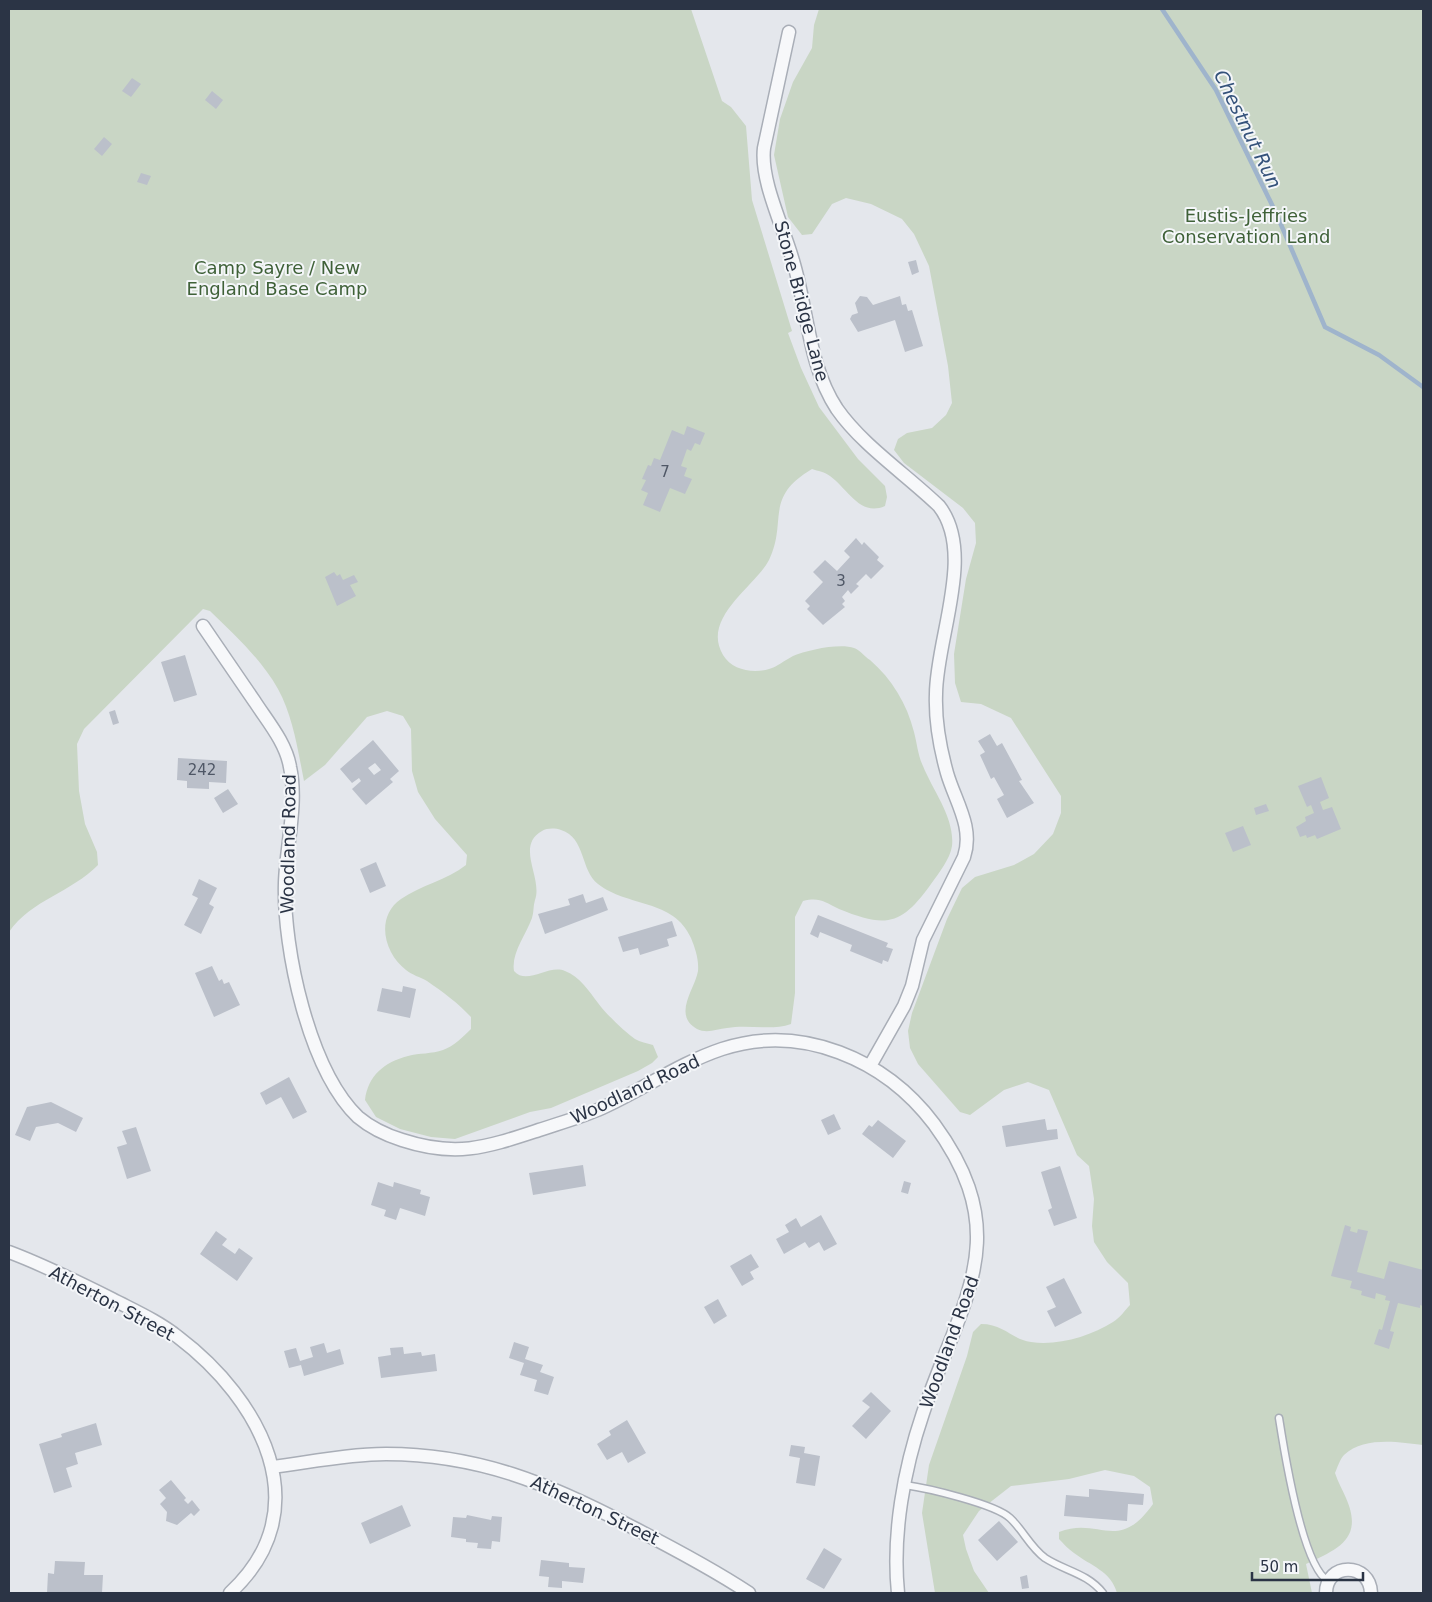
<svg xmlns="http://www.w3.org/2000/svg" width="1432" height="1602" font-family="'DejaVu Sans',sans-serif">
	<rect width="100%" height="100%" fill="#e4e7ec"/>
	<path fill="#c9d6c5" d="M9 9H691L722 101 731 107 746 126 752 200 792 331 788 333 801 368 819 407 858 459 885 486 887 497 885 506C860 517 848 489 830 476 825 472 818 471 812 469 763 498 788 521 769 560 755 587 701 618 723 655 732 670 753 674 769 669 777 667 785 660 793 656 807 650 840 643 854 648 859 649 865 657 870 660 892 679 907 704 914 732 917 743 918 756 923 766 933 791 955 818 952 846 950 859 939 873 931 884 901 926 886 928 839 909 824 902 820 897 803 901L795 917V993L791 1024C771 1031 748 1024 727 1028 717 1029 707 1034 697 1029 672 1015 695 989 698 971 699 959 695 948 691 938 674 899 627 907 598 884 580 870 586 838 561 830 555 828 547 828 542 831 515 846 543 878 535 900 533 906 534 912 532 918 526 935 511 953 514 971 527 986 548 964 565 971 580 977 589 991 598 1003 605 1013 625 1032 635 1039 640 1042 647 1043 653 1045L658 1057 652 1063 638 1071 551 1108 530 1112 455 1139 431 1137 400 1129 376 1117 365 1100C368 1076 384 1062 408 1056 419 1053 432 1054 443 1050 454 1046 463 1037 471 1029V1017C458 1003 443 992 427 981 420 977 412 975 406 970 384 953 375 917 401 899 421 885 447 880 466 865L467 855 435 819 418 792 412 771 411 729 403 716 387 711 367 717 325 765 304 781C298 751 293 716 278 689 261 659 235 635 210 611L203 609 84 729 77 744 79 791 85 824 97 852 98 865C72 892 31 900 9 932Z
		M819 9H1423V1445C1399 1442 1364 1436 1344 1455 1340 1459 1337 1468 1335 1473 1338 1482 1342 1489 1346 1498 1364 1539 1338 1549 1306 1564L1312 1593H1117C1111 1571 1091 1566 1074 1553 1068 1549 1064 1544 1059 1539V1532C1099 1516 1118 1554 1153 1504L1150 1487 1134 1476 1105 1470 1069 1479 1011 1486 979 1511 963 1535 966 1549 974 1571 989 1593H935L922 1513 929 1465 967 1356 973 1332 981 1324C1004 1324 1011 1339 1031 1342 1058 1346 1091 1336 1113 1322 1120 1318 1125 1310 1130 1305L1128 1283 1107 1262 1094 1242 1092 1226 1094 1199 1089 1166 1077 1155 1049 1090 1028 1082 1004 1090 970 1115 960 1112 918 1064 910 1048 908 1031 912 1013 947 919 962 888 975 877 1014 865 1034 854 1053 834 1061 813V796L1011 718 981 704 961 702 955 683 954 654 966 579 976 543 975 523 963 508 904 463 894 450 898 439 907 433 932 428 946 415 952 403 948 366 929 266 914 234 902 219 871 204 846 198 832 204 812 234 802 235 788 217 774 155 780 119 793 82 812 48 814 25Z"/>
	<g fill="none" stroke-linecap="round" stroke-linejoin="round">
		<path stroke="#9fb4cc" stroke-width="4.5" d="M1162 9 1216 90 1276 213 1325 327 1379 355 1423 387"/>
	</g>
	<path fill="#bbc0ca" fill-rule="evenodd" d="M132 78 141 84 131 97 122 91Z
		M212 91 223 100 216 109 205 100Z
		M104 137 112 144 102 156 94 149Z
		M141 173 151 176 147 185 137 182Z
		M916 260 919 272 912 275 908 262Z
		M860 296 867 297 873 305 900 296 902 305 906 304 908 311 912 310 923 346 905 352 895 320 858 332 850 319 852 315 858 313 855 303Z
		M687 426 705 433 700 445 695 443 691 451 687 449 681 466 687 468 684 476 692 479 685 494 670 488 660 512 643 505 648 493 641 490 646 480 642 479 648 465 651 466 654 458 660 460 672 430 684 435Z
		M856 538 862 545 864 542 879 557 877 560 884 566 871 579 866 574 856 584 859 586 851 594 848 590 842 597 845 601 842 604 845 607 823 625 807 609 810 606 805 601 823 582 813 572 825 560 837 571 850 557 844 551Z
		M334 572 337 576 340 574 343 580 354 575 358 582 350 585 356 596 337 606 325 577Z
		M185 655 197 695 174 702 161 662Z
		M115 710 119 723 113 725 109 712Z
		M990 734 997 746 1002 743 1022 780 1019 781 1034 803 1007 818 997 799 1004 795 994 777 991 779 980 755 985 752 978 741Z
		M373 740 399 771 390 779 393 782 366 805 352 789 361 781 359 778 352 783 340 769ZM375 763 381 770 374 775 368 768Z
		M178 758 227 761 226 783 209 782V789L187 788V781L177 780Z
		M1321 777 1329 798 1320 802 1323 810 1332 807 1341 829 1317 839 1315 835 1307 838 1306 835 1300 837 1296 827 1306 821 1305 817 1314 813 1311 805 1307 807 1298 786Z
		M228 789 238 804 223 813 214 798Z
		M1266 804 1269 811 1256 815 1254 808Z
		M1243 826 1251 845 1233 852 1225 833Z
		M376 862 386 886 370 893 360 869Z
		M199 879 217 888 209 904 214 907 201 934 184 925 198 898 192 895Z
		M583 894 586 903 603 897 608 910 545 934 538 914 570 905 568 899Z
		M818 915 888 943 886 947 893 949 888 962 883 960 882 964 850 951 852 945 820 932 818 938 810 934Z
		M672 921 677 936 667 939 669 946 640 955 638 948 623 952 618 937Z
		M212 966 219 981 222 979 224 984 229 982 240 1005 214 1017 195 973Z
		M403 986 416 989 410 1018 377 1011 382 988 402 992Z
		M289 1077 307 1112 293 1119 281 1097 266 1105 260 1093Z
		M51 1102 83 1118 76 1132 58 1123 36 1127 30 1141 15 1135 27 1107Z
		M834 1114 841 1129 828 1135 821 1120Z
		M1045 1119 1047 1130 1057 1129 1058 1139 1006 1147 1002 1126Z
		M878 1120 906 1141 893 1158 862 1134 869 1125 872 1127Z
		M136 1127 151 1171 127 1179 117 1147 127 1144 122 1131Z
		M583 1165 586 1186 533 1195 529 1173Z
		M1060 1166 1077 1218 1054 1226 1048 1210 1052 1208 1041 1172Z
		M904 1181 911 1183 908 1194 901 1192Z
		M378 1182 393 1187 394 1182 421 1190 420 1194 430 1197 425 1216 400 1208 396 1220 384 1216 386 1210 371 1205Z
		M821 1215 837 1244 824 1251 819 1242 809 1248 805 1242 784 1254 776 1239 789 1232 785 1225 796 1218 801 1227Z
		M1345 1225 1351 1227 1350 1231 1357 1233 1358 1229 1368 1231 1357 1272 1384 1279 1389 1261 1423 1270V1306L1420 1305V1308L1398 1303 1390 1331 1394 1332 1389 1349 1374 1344 1379 1329 1382 1330 1390 1301 1385 1300 1386 1296 1376 1293 1375 1299 1361 1295 1362 1291 1350 1288 1352 1281 1331 1276Z
		M216 1231 227 1239 222 1245 235 1254 239 1248 253 1258 237 1281 200 1254Z
		M751 1254 759 1267 750 1272 754 1279 742 1286 730 1266Z
		M1064 1278 1082 1313 1055 1327 1047 1311 1056 1307 1046 1287Z
		M718 1299 727 1316 714 1324 704 1307Z
		M514 1342 529 1347 525 1359 543 1365 540 1372 554 1377 548 1395 534 1391 537 1380 520 1375 524 1363 509 1358Z
		M324 1343 327 1353 340 1349 344 1364 304 1376 301 1365 289 1368 284 1351 296 1348 300 1361 313 1357 310 1347Z
		M403 1347 404 1354 421 1352 422 1356 435 1354 437 1371 381 1378 378 1357 391 1355 390 1348Z
		M871 1392 891 1411 866 1439 852 1426 870 1407 862 1401Z
		M627 1420 646 1453 628 1463 622 1452 607 1460 597 1444 611 1435 609 1431Z
		M96 1423 102 1445 75 1453 78 1464 66 1468 72 1487 54 1493 39 1444 62 1437 61 1434Z
		M791 1445 805 1447 804 1453 820 1456 815 1486 796 1483 800 1458 789 1456Z
		M171 1480 186 1498 184 1500 188 1504 192 1500 200 1510 194 1516 191 1513 177 1525 166 1521 167 1512 160 1504 166 1498 159 1490Z
		M1089 1489 1144 1494 1143 1505 1128 1504 1127 1521 1064 1516 1066 1495 1089 1497Z
		M402 1505 411 1526 370 1544 361 1523Z
		M467 1515 491 1520 492 1516 502 1517 500 1542 492 1541 491 1549 477 1548 478 1543 466 1542V1539L451 1537 453 1517 466 1518Z
		M999 1521 1018 1542 997 1561 978 1540Z
		M824 1548 842 1559 824 1589 806 1579Z
		M541 1560 569 1563V1567L585 1568 583 1583 562 1581V1588L548 1587 549 1577 539 1576Z
		M55 1561 85 1562 84 1575H103L102 1593H47L48 1573 54 1574Z
		M1027 1575 1029 1588 1022 1589 1020 1577Z"/>
	<g fill="none" stroke-linecap="round" stroke-linejoin="round">
		<defs>
			<path id="lane" d="M1279 1418C1284 1450 1302 1565 1328 1581
				M905 1485C927 1488 995 1504 1010 1518 1023 1530 1030 1547 1045 1558 1065 1571 1087 1573 1103 1593"/>
			<path id="street" d="M789 32 764 148C760 181 784 228 793 261 808 310 808 365 837 409 862 445 907 475 939 506 976 553 936 639 936 694 935 720 940 748 947 773 955 801 974 827 964 857L923 940 912 986 904 1006 870 1066
				M203 626C220 651 237 676 255 702 268 722 286 743 290 767 298 804 286 846 285 883 283 949 309 1070 358 1117 371 1128 386 1135 402 1140 457 1158 487 1147 539 1130 560 1123 582 1117 602 1108 642 1090 680 1063 722 1049 801 1023 885 1059 934 1124 1017 1237 961 1300 923 1413 904 1469 892 1534 898 1593
				M9 1252C44 1265 78 1282 112 1299 135 1311 158 1321 178 1337 260 1399 321 1509 230 1593
				M273 1467C311 1462 349 1454 386 1454 478 1454 550 1484 630 1526 671 1547 711 1568 749 1593
				M1326 1593C1326 1562 1370 1562 1371 1593"/>
		</defs>
		<use href="#lane" stroke="#a9aeb7" stroke-width="9"/>
		<use href="#street" stroke="#a9aeb7" stroke-width="15"/>
		<use href="#lane" stroke="#f7f8fa" stroke-width="6"/>
		<use href="#street" stroke="#f7f8fa" stroke-width="12"/>
	</g>
	<g text-anchor="middle" dominant-baseline="central" stroke-width="4" stroke-linejoin="round" paint-order="stroke">
		<g font-size="15" fill="#4f5766">
			<text x="665" y="472">7</text>
			<text x="841" y="581">3</text>
			<text x="202" y="770">242</text>
		</g>
		<g font-size="18" fill="#3f6138" stroke="#f4f6f9">
			<text x="1246" y="215">Eustis-Jeffries<tspan x="1246" dy="21">Conservation Land</tspan></text>
			<text x="277" y="267">Camp Sayre / New<tspan x="277" dy="21">England Base Camp</tspan></text>
		</g>
		<g font-size="18" fill="#2b3445" stroke="#f4f6f9">
			<text transform="translate(802 301) rotate(75)">Stone Bridge Lane</text>
			<text transform="translate(288 844) rotate(-89)">Woodland Road</text>
			<text transform="translate(635 1089) rotate(-25)">Woodland Road</text>
			<text transform="translate(112 1303) rotate(28)">Atherton Street</text>
			<text transform="translate(949 1342) rotate(-70)">Woodland Road</text>
			<text transform="translate(595 1510) rotate(25)">Atherton Street</text>
		</g>
		<g font-size="19" font-style="italic" fill="#34527a" stroke="#f4f6f9">
			<text transform="translate(1248 129) rotate(64)">Chestnut Run</text>
		</g>
	</g>
	<rect width="1432" height="1602" fill="none" stroke="#2b3445" stroke-width="20"/>
	<path d="M1252 1572v8h111v-8" fill="none" stroke="#2b3445" stroke-width="2.5"/>
	<text x="1260" y="1572" font-size="15" fill="#2b3445" stroke="#f4f6f9" stroke-width="4" paint-order="stroke">50 m</text>
</svg>
